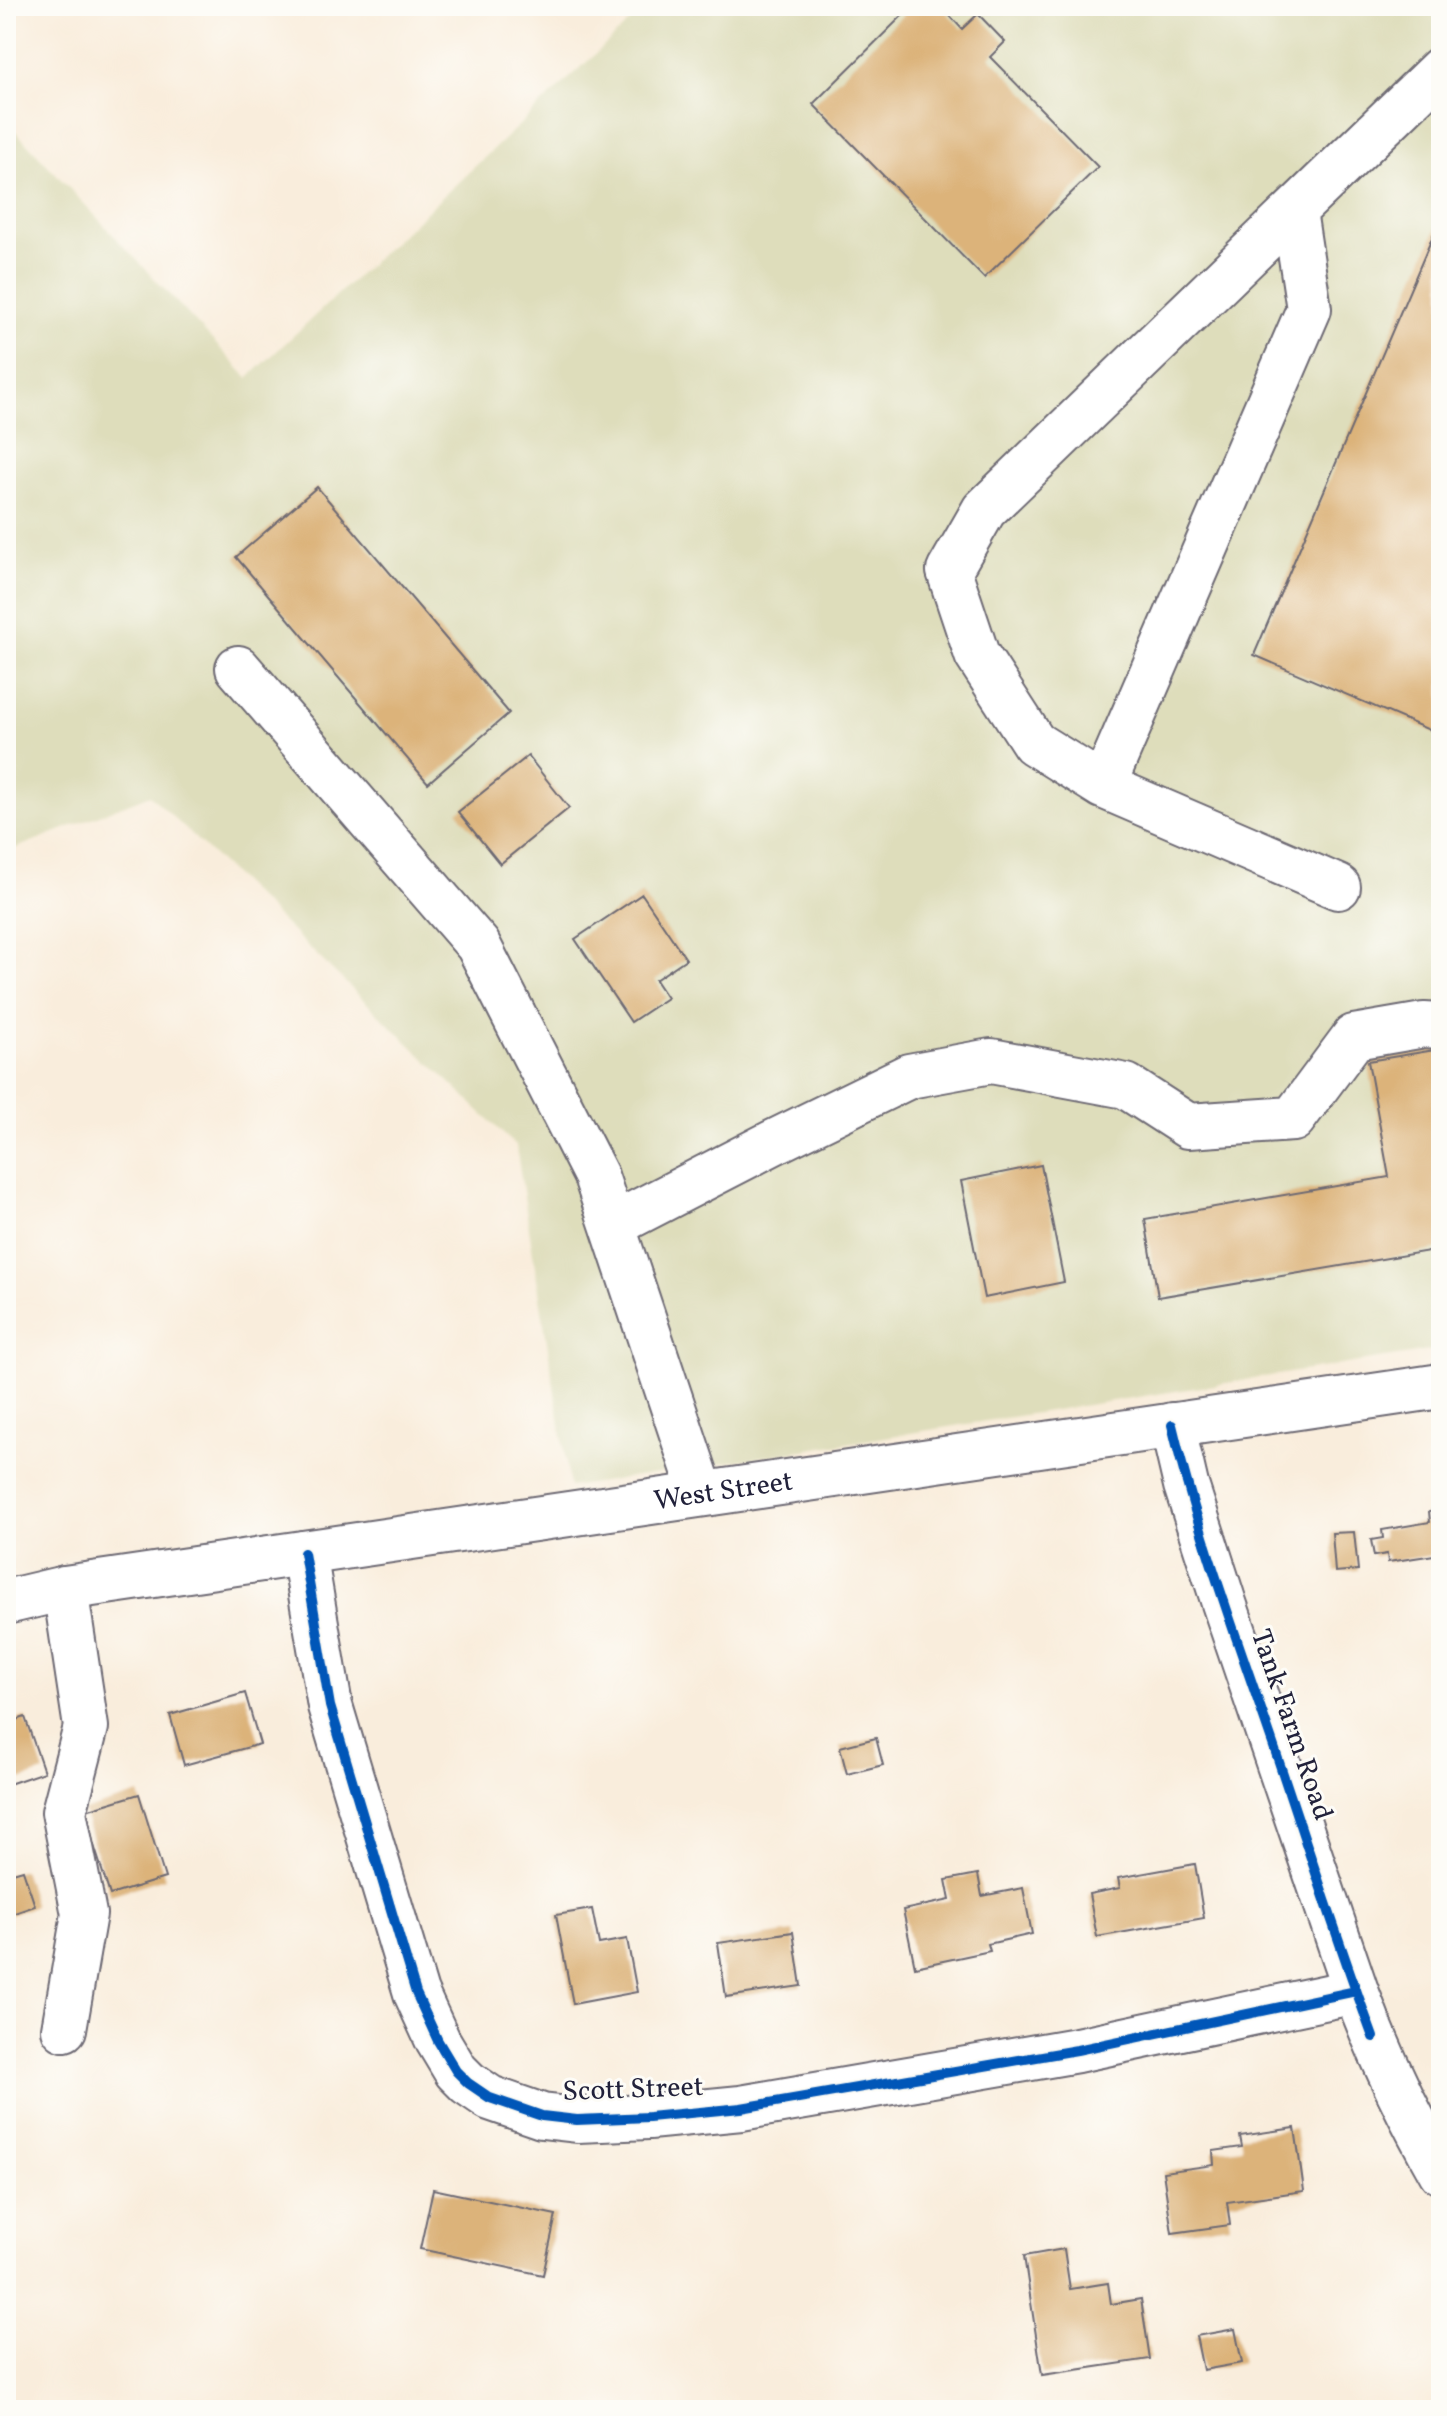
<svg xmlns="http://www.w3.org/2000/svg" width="1447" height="2416" font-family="Vollkorn,serif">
	<rect width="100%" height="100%" fill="#fdfcf7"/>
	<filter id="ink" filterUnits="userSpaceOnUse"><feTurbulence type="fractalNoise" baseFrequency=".0125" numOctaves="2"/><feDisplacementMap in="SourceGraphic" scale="16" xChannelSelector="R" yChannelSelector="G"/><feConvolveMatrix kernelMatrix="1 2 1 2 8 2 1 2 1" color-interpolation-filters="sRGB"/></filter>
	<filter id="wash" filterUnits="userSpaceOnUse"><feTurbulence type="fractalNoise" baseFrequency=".006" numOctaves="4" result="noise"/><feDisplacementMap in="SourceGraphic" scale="32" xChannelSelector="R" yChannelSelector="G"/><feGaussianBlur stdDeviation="1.8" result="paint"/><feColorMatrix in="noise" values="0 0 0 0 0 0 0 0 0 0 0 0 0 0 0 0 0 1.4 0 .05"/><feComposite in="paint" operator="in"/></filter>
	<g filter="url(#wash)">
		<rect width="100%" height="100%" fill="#f9eddc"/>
		<path fill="#deddbb" d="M647 6H1441V1349L570 1487 516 1146 150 795 6 852V121L248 378Z"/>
		<g id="blocks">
			<path fill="#dcb37a" d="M912 6H941L962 29 978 14 1005 42 990 57 1098 167 984 278 813 104Z
				M1441 217V735L1254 655Z
				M317 487 509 713 428 783 236 557Z
				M528 756 569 808 500 864 458 812Z
				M642 894 686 959 655 980 667 998 631 1022 575 939Z
				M1441 1049V1249L1158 1297 1145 1219 1389 1177 1368 1061Z
				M1041 1165 1064 1282 984 1298 961 1181Z
				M1441 1509V1554L1388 1562 1387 1554 1374 1556 1371 1540 1383 1538 1382 1530 1430 1522 1429 1511Z
				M1354 1532 1358 1570 1335 1572 1332 1533Z
				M245 1693 260 1744 184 1765 170 1715Z
				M25 1717 44 1772 6 1785V1724Z
				M876 1738 883 1765 847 1774 840 1747Z
				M139 1794 165 1878 110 1895 83 1811Z
				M1195 1864 1204 1918 1097 1937 1089 1894 1120 1888 1118 1878Z
				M23 1870 35 1906 6 1916V1875Z
				M978 1874 982 1896 1023 1888 1032 1934 988 1944 990 1951 915 1967 903 1910 950 1900 946 1880Z
				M592 1909 599 1944 627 1939 637 1992 573 2004 556 1915Z
				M793 1932 801 1986 726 1997 718 1943Z
				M1295 2128 1304 2191 1227 2202 1230 2225 1172 2233 1163 2172 1214 2165 1213 2151 1242 2147 1240 2136Z
				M433 2189 556 2215 543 2275 420 2249Z
				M1064 2249 1070 2289 1108 2283 1111 2304 1141 2299 1150 2359 1042 2375 1024 2256Z
				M1235 2329 1242 2363 1203 2370 1196 2336Z"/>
		</g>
	</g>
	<g filter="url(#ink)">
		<use href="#blocks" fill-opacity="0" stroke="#6d6973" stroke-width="2"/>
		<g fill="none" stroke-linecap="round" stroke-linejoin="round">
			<defs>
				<path id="minor" d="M1294 211 1309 309 1103 786 1034 743 977 655 949 571 984 510 1441 69
					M238 668 478 945 596 1176 702 1494
					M1103 786 1338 887
					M613 1225 772 1143 909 1076 991 1061 1126 1086 1188 1126 1293 1119 1354 1037 1424 1025 1441 1026
					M1172 1425 1186 1485 1224 1603 1356 1991C1379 2054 1408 2114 1441 2172
					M304 1553 330 1706 416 1993 438 2041 456 2071 468 2083 490 2098 542 2116 577 2120 649 2117 741 2108 1077 2050 1356 1991
					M64 2029 84 1914 64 1812 86 1727 65 1588"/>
				<g id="major">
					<path id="s1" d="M6 1602 65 1588 1441 1386"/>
				</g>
			</defs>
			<use href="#minor" stroke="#6d6973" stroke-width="48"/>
			<use href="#major" stroke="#6d6973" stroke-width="48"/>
			<use href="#minor" stroke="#fff" stroke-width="44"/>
			<use href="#major" stroke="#fff" stroke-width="44"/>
			<defs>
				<path id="cycleway" d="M1172 1425C1198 1534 1237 1639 1273 1744 1306 1842 1337 1940 1373 2037
					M304 1553 330 1706 416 1993 438 2041 456 2071 468 2083 490 2098 542 2116 577 2120 649 2117 741 2108 1077 2050 1356 1991"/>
			</defs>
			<use href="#cycleway" stroke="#fdfcf7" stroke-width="15"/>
			<use href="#cycleway" stroke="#0057b8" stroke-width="10"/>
		</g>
	</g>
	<g text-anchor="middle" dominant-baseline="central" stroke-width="6" stroke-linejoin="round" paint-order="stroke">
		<g font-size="28" fill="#22223b" stroke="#fdfcf7">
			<text stroke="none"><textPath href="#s1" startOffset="726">West Street</textPath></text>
			<text transform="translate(1291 1725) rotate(71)">Tank Farm Road</text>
			<text transform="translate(633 2090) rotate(-2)">Scott Street</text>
		</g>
	</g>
	<rect width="1447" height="2416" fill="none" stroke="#fdfcf7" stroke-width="32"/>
</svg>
